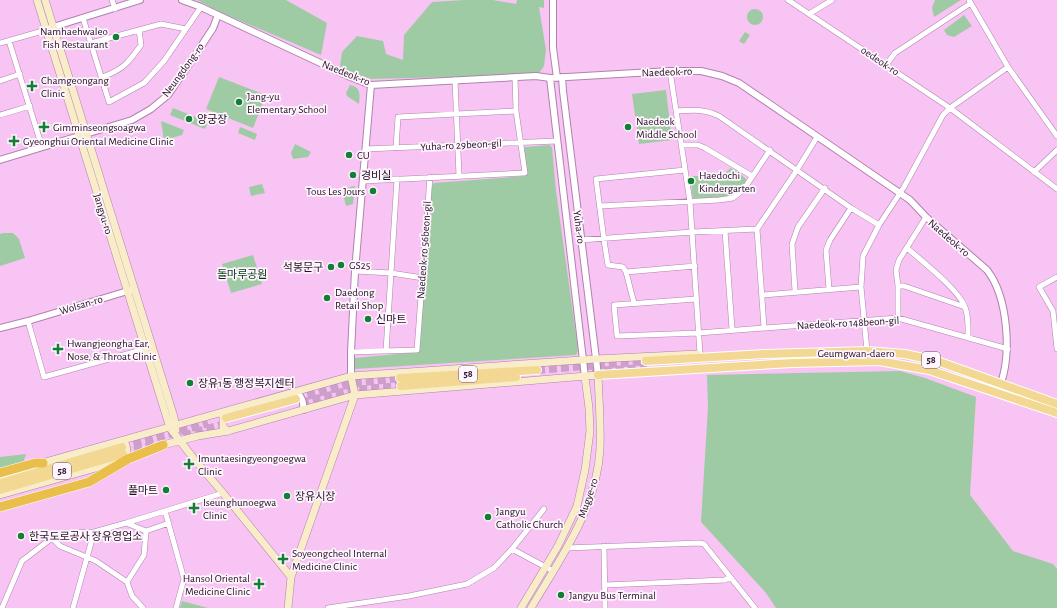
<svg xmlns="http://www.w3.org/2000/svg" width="1057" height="608" font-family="'Alegreya Sans','Noto Sans KR',sans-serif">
	<rect width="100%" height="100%" fill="#f7c4f4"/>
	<path fill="#9fcba4" d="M197 0H286L327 23 321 55 222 13Z
		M464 0H493L516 4 517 0H544V8L539 7 546 50 544 66 539 73 493 76 371 79 354 74 340 66 342 52 357 36 383 41 386 54 403 60 404 35 432 2Z
		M935 0H961L934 17 932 8Z
		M747 17a8 8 0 1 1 16 0a8 8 0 1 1-16 0Z
		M964 15 972 26 954 37 947 35 944 30Z
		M745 32 750 35 744 44 739 41Z
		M219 77 266 95 253 128 206 109Z
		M350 85C361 87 360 95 359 104L347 96 346 93Z
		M666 90 672 140 639 144 632 94Z
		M173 108 208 122 205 129 170 115Z
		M161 121 184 130 182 135 164 140Z
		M240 127 257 134 255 140 238 133Z
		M295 144 311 152 308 157 293 159 291 153Z
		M549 145 552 147 556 191 578 349 577 354 575 355 355 369V358L419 352 432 186 434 183 526 176 524 149 525 147Z
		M731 168 738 172 746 179 745 183 731 196 693 199 690 176H721Z
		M262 184 265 193 251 196 249 187Z
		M355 186 353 204 346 206 342 189Z
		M3 233H13L19 239 25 258 0 266V234Z
		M253 255 262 284 231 293 222 264Z
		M900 371 925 378 976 397 970 495 1013 551 1053 564 1057 569V608H776L766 593 701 522 708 407 707 375Z
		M26 454 23 463 0 469V457Z
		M182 601 208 608H180Z"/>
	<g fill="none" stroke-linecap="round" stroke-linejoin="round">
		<path stroke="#cca0ca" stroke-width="8" stroke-dasharray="8 4" stroke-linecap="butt" d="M537 370 646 361
			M592 371 647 368
			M296 399 354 383 400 378
			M301 403 350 390 401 386
			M172 439 228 423
			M122 447 208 423
			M123 454 155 444"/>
		<defs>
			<path id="minor" d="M112 0 115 9
				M788 0 950 108 1057 189
				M969 0 1008 67 1057 136
				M809 14 832 0
				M83 18 109 102 144 83 164 61 201 7
				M9 41 42 147
				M0 43 46 30
				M91 43 161 24 186 29
				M886 65 895 53 971 3
				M670 71 690 202 700 354
				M102 77C123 70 129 62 141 45L139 30
				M455 80 459 176
				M0 81 20 74
				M677 111C694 110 703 109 719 116L851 208 879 225
				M0 115 30 106
				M682 145H698L705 148 752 176
				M396 148 398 117 516 111
				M365 149 557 141
				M1034 172 1057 150
				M363 181 525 173 516 111 515 77
				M600 206 719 200 733 198 744 189 770 150
				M725 231 732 329
				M580 240 693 232 757 229
				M907 248C923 262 958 289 965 307 969 317 968 328 968 338
				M355 271 391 273 423 278
				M626 272 695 266
				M1057 277 1039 287 1053 311 1057 349
				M898 286H904L965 307
				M829 289 826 250 830 240 851 208
				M795 291 792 244 798 227 825 188
				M763 295 861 287
				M696 299 614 305 617 336 698 333 898 318 1008 349
				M634 303 626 272 623 267 608 265C603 237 600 208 596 179L685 170
				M898 318V286L896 270 899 260 926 217
				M28 321 44 377 145 349
				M764 327 757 229 797 170 817 137
				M386 351 397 179
				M867 351 861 287 863 256 879 225 904 187 943 115 950 108 1008 67
				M351 352 417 350 430 177
				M126 523 165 511
				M146 531 144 555 127 582 96 561 60 546 52 538 71 533 94 532 126 523 146 531 169 523
				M604 546 605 608
				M566 548 699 543 704 544 755 608
				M512 549 553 571
				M127 582 132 596 143 608
				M605 585 725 580 730 577
				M2 608 22 561 52 538
				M73 608 94 532
				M176 608 184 579 165 511 223 493
				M328 608 409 596 467 584 494 568 512 549 544 509"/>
			<path id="tertiary" d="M182 0 201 7 348 76 371 85 536 76 550 78 670 71H701L722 76 739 83 910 200 926 217 987 270C1008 297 1012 354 1000 386
				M553 0V48L557 78
				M50 28 140 0
				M562 77 563 91 598 375
				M550 78 585 377
				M0 160 132 120 151 109 168 95 196 54 213 28 218 15
				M0 328 28 321 131 290
				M351 376V352L355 271 371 85
				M297 392C302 398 304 402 303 410"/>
			<path id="secondary" d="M37 0 170 428 194 459 223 493 291 577
				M45 0 174 417 176 430
				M223 413V427L228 431
				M163 445 198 436 228 431 355 395 598 375C599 400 601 425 600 449 597 508 560 559 531 608
				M38 464 351 376 596 359 697 354
				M0 495 128 459 126 445 121 441
				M288 608 291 577 355 395 351 376
				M521 608 558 546 577 506 585 470 590 431 589 408 585 377"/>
			<path id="primary" d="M646 361 765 354 867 351 905 354 937 361 1057 404
				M598 375 792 363 879 361 929 370 1057 413
				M400 378 537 370
				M401 386 516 377
				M226 418 296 399
				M0 483 122 447
				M0 490 123 454"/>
			<path id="motorway" d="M0 473 35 463H43
				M0 507 89 482 128 459 163 445"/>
		</defs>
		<use href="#minor" stroke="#b182af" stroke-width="6"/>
		<use href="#tertiary" stroke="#b182af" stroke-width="8"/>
		<use href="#secondary" stroke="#b182af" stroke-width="8"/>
		<use href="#primary" stroke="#fff" stroke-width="10"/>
		<use href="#motorway" stroke="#fff" stroke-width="10"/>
		<use href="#minor" stroke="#fff" stroke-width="5"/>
		<use href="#tertiary" stroke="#fff" stroke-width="6"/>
		<use href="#secondary" stroke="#f8ecc9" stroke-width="7"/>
		<use href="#primary" stroke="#f2d893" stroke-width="8"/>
		<use href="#motorway" stroke="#e9be4b" stroke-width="9"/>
	</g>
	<g fill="#127f35" stroke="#fff5fe" stroke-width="1.5">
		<circle cx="116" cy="37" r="4"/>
		<path d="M30 80h4v4h4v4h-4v4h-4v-4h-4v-4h4z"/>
		<circle cx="239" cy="102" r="4"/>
		<circle cx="189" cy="119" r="4"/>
		<path d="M42 121h4v4h4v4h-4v4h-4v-4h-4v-4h4z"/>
		<circle cx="628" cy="127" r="4"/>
		<path d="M12 135h4v4h4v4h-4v4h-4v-4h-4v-4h4z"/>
		<circle cx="349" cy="155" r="4"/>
		<circle cx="353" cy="175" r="4"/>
		<circle cx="691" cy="181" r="4"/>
		<circle cx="373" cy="191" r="4"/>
		<circle cx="341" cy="265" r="4"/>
		<circle cx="331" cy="267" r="4"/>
		<circle cx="327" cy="298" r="4"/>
		<circle cx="368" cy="319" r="4"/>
		<path d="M56 343h4v4h4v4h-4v4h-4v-4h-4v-4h4z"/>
		<circle cx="190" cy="383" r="4"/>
		<path d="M187 458h4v4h4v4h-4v4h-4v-4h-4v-4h4z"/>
		<circle cx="166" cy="490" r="4"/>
		<circle cx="287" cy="496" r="4"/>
		<path d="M192 502h4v4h4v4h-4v4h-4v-4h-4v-4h4z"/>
		<circle cx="488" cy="517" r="4"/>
		<circle cx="21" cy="536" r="4"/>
		<path d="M281 553h4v4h4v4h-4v4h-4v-4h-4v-4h4z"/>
		<path d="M257 578h4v4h4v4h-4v4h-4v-4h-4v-4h4z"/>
		<circle cx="561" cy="595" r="4"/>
	</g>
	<g text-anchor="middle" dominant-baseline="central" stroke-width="3.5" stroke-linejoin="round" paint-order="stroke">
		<g fill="#fff5fe" stroke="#645563" stroke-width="1">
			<rect x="922" y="352" width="18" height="16" rx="3"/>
			<rect x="459" y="366" width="18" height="16" rx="3"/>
			<rect x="53" y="463" width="18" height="16" rx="3"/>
		</g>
		<g font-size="10" font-weight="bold" fill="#211021">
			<text x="931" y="360">58</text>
			<text x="468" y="374">58</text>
			<text x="62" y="471">58</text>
		</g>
		<g font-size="11" fill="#211021" stroke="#fff5fe" text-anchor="start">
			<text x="108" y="31" text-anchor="end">Namhaehwaleo<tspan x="108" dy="13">Fish Restaurant</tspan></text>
			<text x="41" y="80">Chamgeongang<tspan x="41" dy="13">Clinic</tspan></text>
			<text x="247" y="96">Jang-yu<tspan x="247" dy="13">Elementary School</tspan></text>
			<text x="197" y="119">양궁장</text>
			<text x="636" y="121">Naedeok<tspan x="636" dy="13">Middle School</tspan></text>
			<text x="53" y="127">Gimminseongsoagwa</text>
			<text x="23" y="141">Gyeonghui Oriental Medicine Clinic</text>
			<text x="357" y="155">CU</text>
			<text x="361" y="175">경비실</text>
			<text x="699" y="175">Haedochi<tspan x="699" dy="13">Kindergarten</tspan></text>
			<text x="365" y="191" text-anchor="end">Tous Les Jours</text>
			<text x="349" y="265">GS25</text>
			<text x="323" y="267" text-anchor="end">석봉문구</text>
			<text x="335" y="292">Daedong<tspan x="335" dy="13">Retail Shop</tspan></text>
			<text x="376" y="319">신마트</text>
			<text x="67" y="343">Hwangjeongha Ear,<tspan x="67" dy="13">Nose, &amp; Throat Clinic</tspan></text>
			<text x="198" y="383">장유1동 행정복지센터</text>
			<text x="198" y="458">Imuntaesingyeongoegwa<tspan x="198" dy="13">Clinic</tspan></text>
			<text x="158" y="490" text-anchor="end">풀마트</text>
			<text x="295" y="496">장유시장</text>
			<text x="203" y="502">Iseunghunoegwa<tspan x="203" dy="13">Clinic</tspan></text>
			<text x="496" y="511">Jangyu<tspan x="496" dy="13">Catholic Church</tspan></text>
			<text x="29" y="536">한국도로공사 장유영업소</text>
			<text x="292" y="553">Soyeongcheol Internal<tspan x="292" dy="13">Medicine Clinic</tspan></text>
			<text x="250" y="578" text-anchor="end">Hansol Oriental<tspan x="250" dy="13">Medicine Clinic</tspan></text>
			<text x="569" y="595">Jangyu Bus Terminal</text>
		</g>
		<g font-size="11" fill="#211021" stroke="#fff5fe">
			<text transform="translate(880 61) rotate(34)">oedeok-ro</text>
			<text transform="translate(183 70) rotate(-54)">Neungdong-ro</text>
			<text transform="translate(667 72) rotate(-2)">Naedeok-ro</text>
			<text transform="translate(346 73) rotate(22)">Naedeok-ro</text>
			<text transform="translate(461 145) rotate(-3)">Yuha-ro 29beon-gil</text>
			<text transform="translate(103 214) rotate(73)">Jangyu-ro</text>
			<text transform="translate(579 227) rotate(83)">Yuha-ro</text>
			<text transform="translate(949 238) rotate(41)">Naedeok-ro</text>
			<text transform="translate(424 250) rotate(-86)">Naedeok-ro 56beon-gil</text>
			<text transform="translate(81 305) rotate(-17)">Wolsan-ro</text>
			<text transform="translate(848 323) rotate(-3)">Naedeok-ro 148beon-gil</text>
			<text x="856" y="353">Geumgwan-daero</text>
			<text transform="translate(588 498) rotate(-71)">Mugye-ro</text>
		</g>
		<g font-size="11" fill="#003b12" stroke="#fff5fe">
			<text x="242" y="274">돌마루공원</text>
		</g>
	</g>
</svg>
